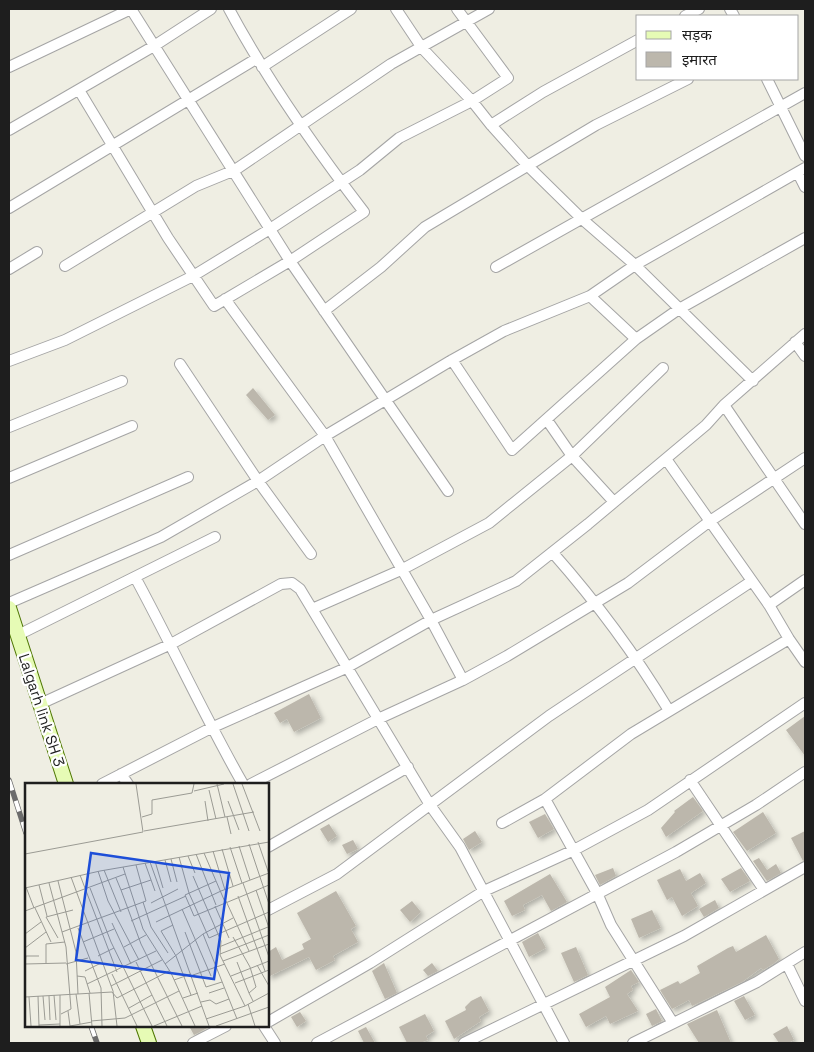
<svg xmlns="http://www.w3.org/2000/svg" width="814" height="1052" font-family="'Space Grotesk','Noto Sans Devanagari',sans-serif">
	<defs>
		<filter id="shadow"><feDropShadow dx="3" dy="3" stdDeviation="2.5" flood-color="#0004"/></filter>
	</defs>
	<rect width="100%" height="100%" fill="#efeee3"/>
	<path fill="#bcb7ac" filter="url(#shadow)" d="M253 388 275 415 268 420 246 395Z
		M309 694 321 718 294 732 287 719 280 723 274 713Z
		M805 716V756L786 730Z
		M693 797 703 811 666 837 661 828 675 812 674 811Z
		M763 812 776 833 747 851 733 832Z
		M545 814 554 829 538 838 529 822Z
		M329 824 337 836 328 842 320 829Z
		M475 831 482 842 469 850 463 839Z
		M805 831V860L803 861 791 838Z
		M353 840 358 849 347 854 342 845Z
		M759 858 767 870 776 864 781 873 767 881 753 861Z
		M613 868 616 876 600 885 595 875Z
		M741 868 750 881 730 892 721 879Z
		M680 869 686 881 700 873 706 883 691 893 698 906 682 916 672 897 667 900 657 880Z
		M550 874 567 902 551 911 542 895 523 905 525 910 512 916 504 901Z
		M336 891 356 926 351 929 358 942 333 956 335 960 316 970 309 957 268 977V952L276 947 282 960 304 949 302 944 311 939 297 913Z
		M715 900 719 908 704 917 699 909Z
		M412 901 421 912 410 922 400 910Z
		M652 910 661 928 639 938 631 919Z
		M538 933 546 948 529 957 522 942Z
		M766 935 779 959 773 964 763 970 761 968 742 982 692 1006 689 1000 672 1009 660 990 678 981 680 984 700 973 697 966 728 948 733 946 736 952Z
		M576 947 588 975 574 982 561 953Z
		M384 963 397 993 385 999 372 971Z
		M432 963 438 971 428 976 423 970Z
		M631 970 639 982 631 986 633 990 627 994 638 1011 610 1024 606 1016 586 1027 579 1014 610 997 605 987Z
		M481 996 489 1011 479 1017 481 1021 454 1039 445 1021 466 1010 465 1007 471 1001Z
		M744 996 755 1015 745 1020 734 1001Z
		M656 1009 662 1021 652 1026 646 1014Z
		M717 1010 731 1043H699L687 1024Z
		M300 1012 306 1021 297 1027 291 1017Z
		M425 1014 434 1031 426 1036 428 1040 420 1043H407L399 1027Z
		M189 1026H211L194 1035Z
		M787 1026 794 1040 788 1043H779L773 1034Z
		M366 1027 375 1043H364L358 1031Z"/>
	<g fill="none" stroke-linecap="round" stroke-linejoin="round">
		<defs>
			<path id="street" d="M131 9 290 261 448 491
				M396 9 422 48 472 101 491 125 528 166 582 219 635 265 753 381
				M730 9 734 16
				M685 16 699 9
				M9 67 131 9
				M262 67 351 9
				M767 79 805 156
				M79 90 168 238 214 306 290 261 364 212C315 148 267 80 229 9
				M491 125 543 92 638 40
				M9 130 154 46 211 9
				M798 173 805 187
				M9 208 256 59
				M65 266 196 186 235 170 391 64 489 9
				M496 267 805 93
				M9 269 37 252
				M590 296 636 339
				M225 299 325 436 431 620 463 680
				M324 311 381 267 425 227 596 125 688 79
				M795 342 805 356
				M452 360 512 450 636 339 679 309 805 238
				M9 361 65 340 193 276 270 229 360 170 399 138 472 101 508 78 457 9
				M180 364 258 481 311 554
				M724 405 805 524
				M547 420 572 456 614 502
				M9 427 122 381
				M666 459 769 605 789 639 805 662
				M9 478 132 426
				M553 553C598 604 633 651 668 709
				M9 555 188 477
				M135 577C172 645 204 716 243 784
				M9 603 161 537 258 481 325 436 452 360 504 331 590 296 635 265 805 168
				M769 605 805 580
				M312 609 401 570 489 523 572 456 663 368
				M18 635 215 537
				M40 704 171 644 281 584 292 583 300 589 430 805 460 847 564 1043
				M121 774 128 784
				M690 780 764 890
				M102 784 211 728 346 668 431 620 516 581 588 524 706 425 724 405 805 334
				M251 784 378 719 463 680 507 656 628 583 710 521 805 458
				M545 799 597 893 611 925 673 1023
				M502 823 545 799 631 734 789 639
				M268 847 408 767
				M268 910 337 874 549 716 752 581
				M787 964 805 1001
				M268 1022 370 963 484 891 574 850 648 810 805 703
				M264 1026 275 1043
				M193 1043 226 1026
				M317 1043 676 852 756 805 805 772
				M464 1043 684 936 805 867
				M633 1043 757 982 805 952"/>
			<path id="secondary" d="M9 608 66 784
				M143 1026 149 1043"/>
		</defs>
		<use href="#street" stroke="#a5a5a5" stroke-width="12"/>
		<use href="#secondary" stroke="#4e7702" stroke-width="16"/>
		<use href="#street" stroke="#fff" stroke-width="10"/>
		<use href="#secondary" stroke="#e6fbb5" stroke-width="14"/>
		<defs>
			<path id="rail" d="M9 780 26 833
				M91 1026 97 1043"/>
		</defs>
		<use href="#rail" stroke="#6c6c6c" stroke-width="5.5"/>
		<use href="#rail" stroke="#fff" stroke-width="4" stroke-dasharray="11" stroke-linecap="butt"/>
	</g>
	<g text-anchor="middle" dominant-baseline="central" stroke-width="4.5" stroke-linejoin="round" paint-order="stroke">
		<g font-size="15" fill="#1e1e1e" stroke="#fff">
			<text transform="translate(42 710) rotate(72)">Lalgarh link SH 3</text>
		</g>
	</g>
	<g transform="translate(25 783)">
		<rect width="244" height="244" fill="#efeee3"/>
		<path fill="none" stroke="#9b9b94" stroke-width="1" d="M192 1 200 34M208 1 224 48M217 1 235 48M184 7 191 36M169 8 199 1M180 18 183 38M203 18 214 47M117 34 127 31V17L167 10 169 1M202 34 206 51M119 48 229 29M233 59 244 91M224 61 244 121M214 63 225 97M205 64 217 100M197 66 208 103M188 68 200 107M179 70 200 119M0 71 118 49 111 1M171 71 191 122M163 73 170 90M154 74 164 110 184 155 244 129M146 76 152 99M140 77 146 99M130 78 138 105M125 79 184 243M120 80 130 108M98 84 118 146 146 190 170 243M79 87 96 129M73 88 83 118 114 177M55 92 92 189M168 93 196 158 195 172 220 223M46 94 88 208 92 243M91 95 96 107 126 97M33 98 51 169 53 211M191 98 160 112 169 133 244 102M24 100 41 164 46 226 36 231M218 100 244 174M14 102 22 133M1 104 9 125M0 105 75 88 244 59M65 105 86 159 127 243M96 107 116 161 157 243M231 107 244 145M213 113 240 188M201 118 224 168M118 119 126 144 143 170M126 120 153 106M190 123 204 155M10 125 26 159M157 126 186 193M0 128 100 91M106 138 161 113M131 139 196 108 244 90M87 140 106 181M148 142 136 148 151 173 166 212M53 145 76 205 77 243M37 149 121 118 111 82M160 149 181 204 197 199M0 151 16 139M178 151 212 236M208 154 225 184 231 204 224 210 228 218M33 155 21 134 48 127M58 159 89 146M99 164 121 152M194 164 243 144M0 165 21 149M195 171 244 152M73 173 89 165M198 178 244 161M111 179 142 243M212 179 224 210M21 180V161L40 159M0 181 41 180M0 181 1 173H14M41 181 63 175M140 181 178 151 208 135M232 182 244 203M60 188 76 180M87 191 112 243M168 192 200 181M52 193 60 194 65 210M206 193 244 178M149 197 166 191M210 200 244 187M62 201 131 168M86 203 137 177M64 210 67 243M184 210 199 205M51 211 55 241M29 212 31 237M35 212V243M13 213 14 243M18 213 20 237M24 213 25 237M0 214 87 209 92 215 144 188M4 214 6 243M158 215 173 210M176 219 185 217 191 221 204 216M223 221 230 243M104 225 127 212M43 228 45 243M181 236 220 223 244 210M66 238 100 235 154 208M14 242 35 241M45 243 67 239M129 243 177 223M191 243 244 224"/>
		<path fill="#1d4ed8" fill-opacity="0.15" stroke="#1d4ed8" stroke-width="2.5" d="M66 70 204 90 189 196 51 177Z"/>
		<rect width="244" height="244" fill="none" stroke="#1e1e1e" stroke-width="2.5"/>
	</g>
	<rect width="814" height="1052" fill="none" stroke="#1e1e1e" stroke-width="20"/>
	<rect x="636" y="15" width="162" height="65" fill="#ffffff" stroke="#a5a5a5"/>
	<rect x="646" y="31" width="25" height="8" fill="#e6fbb5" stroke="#a5a5a5"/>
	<text x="682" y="40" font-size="15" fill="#1e1e1e">सड़क</text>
	<rect x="646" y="52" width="25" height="15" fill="#bcb7ac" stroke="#a5a5a5"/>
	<text x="682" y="65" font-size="15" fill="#1e1e1e">इमारत</text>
</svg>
